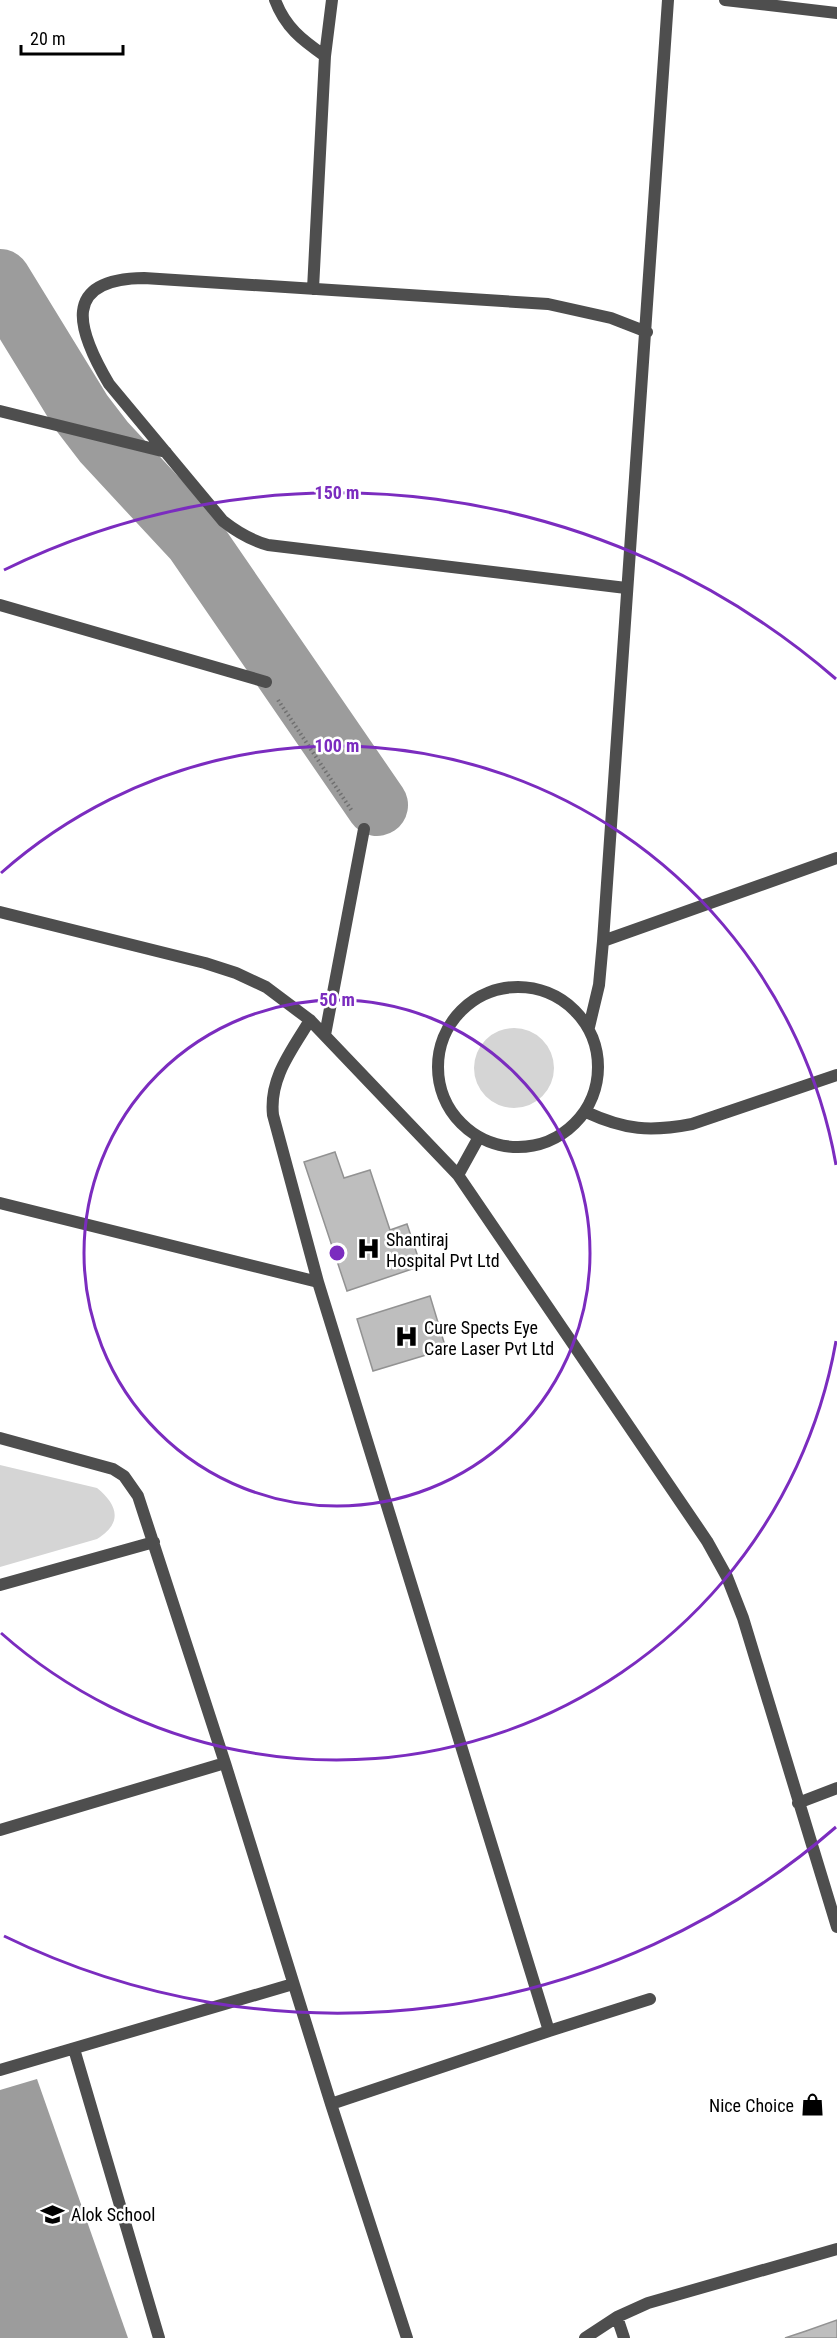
<svg xmlns="http://www.w3.org/2000/svg" width="837" height="2338" font-family="'Roboto Condensed',sans-serif">
	<rect width="100%" height="100%" fill="#fff"/>
	<path fill="#d5d5d5" d="M474 1068a40 40 0 1 1 80 0a40 40 0 1 1-80 0Z
		M0 1465 97 1488C118 1505 123 1523 97 1539L0 1567Z"/>
	<path fill="#9c9c9c" d="M37 2079 128 2338H0V2090Z"/>
	<g fill="none" stroke-linecap="round" stroke-linejoin="round">
		<path stroke="#9c9c9c" stroke-width="62" d="M0 280 81 412 104 442 195 540 377 805"/>
	</g>
	<path fill="#bebebe" stroke="#929292" stroke-width="1.5" d="M335 1152 344 1178 370 1170 390 1230 407 1224 421 1266 347 1291 304 1162Z
		M430 1296 446 1349 373 1371 357 1319Z
		M837 2320V2338H785L806 2331Z"/>
	<g fill="none" stroke-linecap="round" stroke-linejoin="round">
		<path stroke="#707070" stroke-width="4" stroke-dasharray="1.5 3" stroke-linecap="butt" d="M278 700 352 811"/>
		<path stroke="#4e4e4e" stroke-width="12" d="M275 0C285 27 302 40 325 56
			M725 0 837 13
			M313 289 325 56 332 0
			M0 411 166 452
			M626 588 268 545C250 540 237 532 223 521L109 384C77 330 60 279 144 278L548 304 611 318 647 332
			M0 605 266 682
			M0 912 205 963 236 973 266 987 310 1020 458 1175 707 1541 727 1577 743 1618 837 1927
			M603 941 837 858
			M438 1067a80 80 0 1 1 160 0a80 80 0 1 1-160 0Z
			M310 1020C292 1050 269 1078 273 1115L318 1282
			M589 1027 599 985 603 941C623 627 648 314 668 0
			M325 1035 364 829
			M586 1112C625 1130 650 1132 692 1124L837 1075
			M458 1175 479 1137
			M0 1203 318 1282 549 2031 331 2104
			M0 1438 113 1469 124 1476 138 1496 225 1763
			M0 1585 154 1542
			M798 1803 837 1788
			M0 1830 225 1763 331 2104 407 2338
			M549 2031 650 1999
			M74 2049 159 2338
			M0 2070 293 1984
			M617 2317 624 2338
			M585 2338 617 2317 648 2303 837 2249"/>
	</g>
	<g fill="none" stroke="#7b2cbf" stroke-width="3">
		<circle cx="337" cy="1253" r="253"/>
		<path d="M836 1341A507 507 0 0 1 1 1633M1 873A507 507 0 0 1 836 1165"/>
		<path d="M836 1827A760 760 0 0 1 4 1936M4 570A760 760 0 0 1 836 679"/>
	</g>
	<defs>
		<symbol id="hospital-bare" viewBox="-9 -9 18 18"><path d="M-5-5h3v3.5h4V-5h3V5h-3V1.5h-4V5h-3Z" fill="#000" stroke="#fff" stroke-width="2.5" paint-order="stroke"/></symbol>
		<symbol id="shop-bare" viewBox="-9 -9 18 18"><path d="M-5-2.5h2.3a2.7 3.5 0 0 1 5.4 0H5L5.5 6h-11ZM-1.5-2.5h3a1.5 2.3 0 0 0-3 0Z" fill="#000" stroke="#fff" stroke-width="2.5" paint-order="stroke"/></symbol>
		<symbol id="school-bare" viewBox="-9 -9 18 18"><path d="M0-5L7-2L0 1L-7-2ZM-4 1L0 2.5L4 1V4Q0 6-4 4Z" fill="#000" stroke="#fff" stroke-width="2.5" paint-order="stroke"/></symbol>
	</defs>
	<g fill-rule="evenodd">
		<use href="#hospital-bare" x="352" y="1232" width="33" height="33"/>
		<use href="#hospital-bare" x="390" y="1320" width="33" height="33"/>
		<use href="#shop-bare" x="796" y="2088" width="33" height="33"/>
		<use href="#school-bare" x="36" y="2198" width="33" height="33"/>
	</g>
	<g text-anchor="middle" dominant-baseline="central" stroke-width="5" stroke-linejoin="round" paint-order="stroke">
		<g font-size="18" fill="#000" stroke="#fff" text-anchor="start">
			<text x="386" y="1239">Shantiraj<tspan x="386" dy="21">Hospital Pvt Ltd</tspan></text>
			<text x="424" y="1327">Cure Spects Eye<tspan x="424" dy="21">Care Laser Pvt Ltd</tspan></text>
			<text x="794" y="2105" text-anchor="end">Nice Choice</text>
			<text x="71" y="2214">Alok School</text>
		</g>
	</g>
	<circle cx="337" cy="1253" r="9" fill="#7b2cbf" stroke="#fff" stroke-width="3"/>
	<g font-size="18" text-anchor="middle" font-weight="bold" fill="#7b2cbf" stroke="#fff" stroke-width="5" stroke-linejoin="round" paint-order="stroke">
		<text x="337" y="499">150 m</text>
		<text x="337" y="752">100 m</text>
		<text x="337" y="1006">50 m</text>
	</g>
	<path d="M21 45v9h102v-9" fill="none" stroke="#000000" stroke-width="3"/>
	<text x="30" y="45" font-size="18" fill="#000000" stroke="#ffffff" stroke-width="4.5" paint-order="stroke">20 m</text>
</svg>
